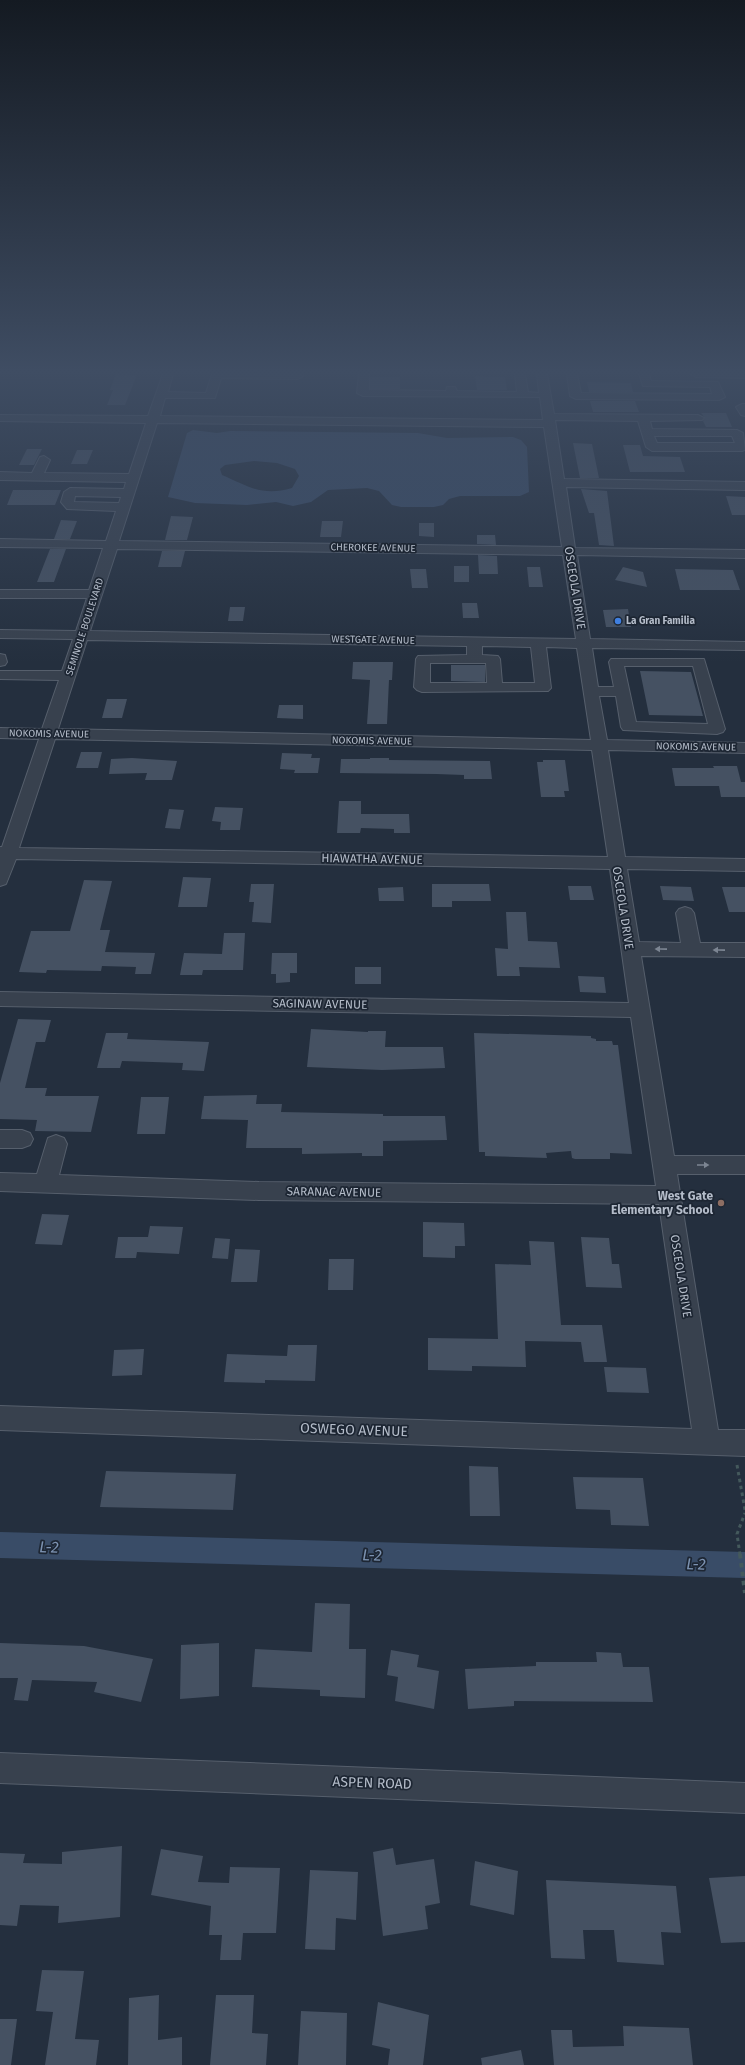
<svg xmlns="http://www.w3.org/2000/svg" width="745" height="2065" font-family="'Fira Sans',sans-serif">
	<rect width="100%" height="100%" fill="#242f3e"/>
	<path fill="#394c67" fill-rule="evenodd" d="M193 430 217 433 230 431 418 433 447 438 513 437 521 440 527 447 529 492 520 496H460L449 499 443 505 434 507H401L392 505 379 491 367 488 328 490 311 502 293 506 276 502 247 505 195 503 168 497 187 433ZM254 461 277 463 295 469 299 476 292 488C262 497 248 486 222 475L220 469 225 465Z"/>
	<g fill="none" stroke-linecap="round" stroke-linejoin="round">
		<path fill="#394c67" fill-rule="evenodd" d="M0 1532 745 1552V1578L0 1558Z"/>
	</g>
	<path fill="#455162" d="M116 374 137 375 125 405H107L113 390H110Z
		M475 376 505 377 507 390H477Z
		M370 377H400V389H370Z
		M587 382 631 383 633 392H589Z
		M590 401H635L639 412H593Z
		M701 413H726L732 427H706L703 421 705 418Z
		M573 443 592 444 599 478H580Z
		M623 445H640L643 456 680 457 685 472H630Z
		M27 449H42L34 465H19Z
		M77 450H93L87 464H71Z
		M581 489 607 491 614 546 599 545 594 513H589Z
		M13 490H61L55 505H7Z
		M726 496 745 497V515H732Z
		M171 516 193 517 187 540H165Z
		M61 520 77 521 70 539H54Z
		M322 521H343L341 537H320Z
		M419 523H434V537L419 536Z
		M477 535H495L496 545 477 544Z
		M50 549H66L54 582H37Z
		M162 551H185L181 567H158Z
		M478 555 497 556 498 574H479Z
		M454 566H469V582H454Z
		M527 567H540L543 587H529Z
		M623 567 643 572 647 587 615 580Z
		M410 569H426L428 588H412Z
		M675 569 733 570 740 590H680Z
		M462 603H477L479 618H463Z
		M230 607H245L243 621H228Z
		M628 609 631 627H606L603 610Z
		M353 662H393L392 680H389L387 724H367L370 680 352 679Z
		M451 665H485V682L451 681Z
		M640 671 691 672 703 716 649 715Z
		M107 699H127L122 718H102Z
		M279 705H303V719L277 718Z
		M81 752H102L98 768H76Z
		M282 753 312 754 311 758H320L318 773H294L295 770 280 769Z
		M132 758 177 761 172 780H145L147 773 109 774 111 759Z
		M370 758H389V760L490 761 492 779H464V775L436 774 340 773 341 759H370Z
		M543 760H565L569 791H564L565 797H541L537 762H543Z
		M713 766H737L741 782H745V797H721L719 786H675L672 768H714Z
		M339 801H361V814H409L410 833H394V829L361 828 360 833H337Z
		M215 807 243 808 240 830H220L221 822 212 821Z
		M169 809 184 810 180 829 165 828Z
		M183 877 211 878 207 907H178Z
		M84 880 112 881 100 930H110L105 952 155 953 151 974H135L136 967 102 966 101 971 47 970 46 973 19 972 31 931H70Z
		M251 884H274L271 923 252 922 254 902H249Z
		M432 884H489L491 901H452V907H432Z
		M568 886H591L594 900H570Z
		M660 886 691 887 694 901 663 900Z
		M403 887 404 901H379L378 888Z
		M722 887H745V912H729Z
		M506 912H526L528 941 557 942 560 968 519 967 520 976H497L495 948 508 949Z
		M224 933H245L243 970H203L202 975H180L184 953 222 954Z
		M272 953H297V973H290V982L276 983V974H271Z
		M355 967H381V984H355Z
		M578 976 604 977 606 993 580 992Z
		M18 1019 51 1020 45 1042H36L25 1088H47L45 1096H99L91 1132 35 1131 37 1120 0 1119V1083Z
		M311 1029 368 1032V1031H386L385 1047H443L445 1068 382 1070 307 1067Z
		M106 1033H128L127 1039 209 1042 204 1071 182 1070 183 1063 122 1061 120 1068H97Z
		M474 1033 591 1036V1038L596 1039V1041H612L613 1045H618L632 1154 610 1153V1159H575L572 1158 571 1151 546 1153 547 1158 485 1156V1152H479Z
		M257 1095 256 1104H282L281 1112 383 1114V1116H445L447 1140 383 1141V1156H362V1153L302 1154V1148H246L248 1120 201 1119 204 1096Z
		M141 1097H169L165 1134H137Z
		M42 1214 69 1215 62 1245 35 1244Z
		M423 1222 464 1223 465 1246H455V1258L423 1257Z
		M150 1226 183 1227 179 1254 137 1252 136 1258H115L118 1237H148Z
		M581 1237 609 1238 612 1264H619L622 1288 586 1287Z
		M215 1238 230 1239 228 1259 212 1258Z
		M529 1241 554 1242 561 1325H602L607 1362H584L581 1342 525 1341 526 1367 472 1366V1371L428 1370V1338L498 1339 495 1264 531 1265Z
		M235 1249 260 1250 257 1282H231Z
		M329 1259H354L353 1290H328Z
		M288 1345H317L315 1381 265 1380V1383L224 1382 227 1354 287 1356Z
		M144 1349 142 1375 112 1376 114 1350Z
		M604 1367 646 1368 649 1393 607 1392Z
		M469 1466 498 1467 500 1516H470Z
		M106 1471 236 1474 233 1510 100 1507Z
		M573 1477 643 1478 649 1526 611 1525 610 1510 576 1509Z
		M315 1603 350 1604 349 1649H366L365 1698 320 1696V1690L252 1687 255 1649 312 1652Z
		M0 1643 84 1646 153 1659 141 1702 94 1692 97 1682 32 1680 28 1701 14 1700 18 1678H0Z
		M219 1643V1696L180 1699 181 1645Z
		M391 1650 419 1655 417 1667 439 1671 434 1709 395 1701 398 1677 387 1675Z
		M596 1652 621 1653 623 1667H649L653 1702 514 1701V1706L468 1709 465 1669 536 1666V1662H597Z
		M122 1846 120 1917 58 1923 59 1906 20 1905 17 1926 0 1925V1853L25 1854 23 1863 62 1864V1852Z
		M393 1848 396 1865 434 1859 440 1903 425 1906 428 1929 383 1936 373 1852Z
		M161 1849 203 1856 198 1882 229 1883 230 1867 280 1868 276 1933H243L241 1960H220L222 1935H209L211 1906 151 1895Z
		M475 1861 518 1871 514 1915 470 1905Z
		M310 1870 358 1872 356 1920 336 1918 335 1950 305 1949Z
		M745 1876V1942L721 1943 709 1878Z
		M546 1880 676 1886 681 1933 661 1932 664 1965 617 1962 614 1930H583L585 1959 551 1958Z
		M42 1970 84 1971 75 2039 99 2040 96 2065H45L53 2012 36 2011Z
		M159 1995 158 2040 182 2037V2065H128L129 1998Z
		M216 1995H254L252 2033 268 2034 266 2065H210Z
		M378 2002 429 2015 423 2065H388L390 2049 372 2045Z
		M301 2011 347 2013 346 2065H298Z
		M0 2019H17L11 2065H0Z
		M623 2026 689 2028 693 2065H554L551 2030H572L573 2047 624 2046Z
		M521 2050 524 2065H482L481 2058Z"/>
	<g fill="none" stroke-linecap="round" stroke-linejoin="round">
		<defs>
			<path id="minor" d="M163 374H173L168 392 206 393 212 374H303V376L298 379 221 378 215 398H165L160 416 543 420 540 397 363 396 357 393 359 374H369V390L446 391 447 387H455L457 391 517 392 515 374H525L528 392 539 393 537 374H547L554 414 698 415 704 418 702 420 650 421 652 429 737 430 743 433 745 450 742 451H652L646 447 638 421 555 420 564 479 745 482V490L566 487 575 548 745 550V558L577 555 590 639 745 642V650L592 648 598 687H614L609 662 611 659H704L725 729 723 732 717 734 623 730 621 727 616 696H599L607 740 745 743V753L608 750 625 857 745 859V871L627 869 639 942 681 943 676 913 679 909 685 907 691 909 694 913 700 943H745V957L641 956 674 1156H745V1174H677L718 1430H745V1456L0 1430V1406L692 1429 659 1204 259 1200 0 1191V1173L37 1174 48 1138 56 1135 64 1138 67 1144 59 1175 259 1182 656 1186 631 1017 0 1006V992L629 1003 610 869 16 859 6 884 0 886V847H2L39 739 0 738V728L42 729 59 680 0 679V671H62L73 639 0 638V630L76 631 87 598H0V590H89L103 548 0 547V539L106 541 116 511 67 509 61 502 64 492 70 488 124 489 126 482 0 480V472L32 473 40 457 44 456 50 460 44 473 129 474 146 423 0 421V415L148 416ZM157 423 544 427 562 547 119 541ZM654 436H732L735 443H657ZM75 496 121 497 119 503 74 502ZM117 549 563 555 576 639 90 631ZM87 640 467 646V655L418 656 416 659 414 687 417 690 422 692 548 691 551 688 546 647 577 648 591 740 58 729ZM482 646 531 647 535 683H502L500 659 498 656 482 655ZM430 663H486L487 683H430ZM624 666H693L708 724 636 722ZM55 739 592 750 608 857 19 848Z
				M567 374H577L581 393 712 394 710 387 643 386 639 374H649L651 381 718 382 725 397 719 400 576 399 570 396Z
				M691 374H745V378L696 377Z
				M742 404H745V416L741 415 736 407Z
				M0 654 5 655 7 662 5 665 0 666Z
				M0 1130H22L30 1133 33 1139 30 1145 22 1148H0Z
				M0 1753 745 1783V1813L0 1783Z"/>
		</defs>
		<use href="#minor" stroke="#565f6c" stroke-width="2"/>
		<path stroke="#44595c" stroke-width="3" stroke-dasharray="3.5 3.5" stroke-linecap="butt" d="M737 1465 745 1510
			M740 1555 737 1534 745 1513"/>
		<path stroke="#44595c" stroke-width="4" stroke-dasharray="4.5 4.5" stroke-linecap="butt" d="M740 1554 745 1593"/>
		<use href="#minor" fill="#38414e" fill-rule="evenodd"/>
	</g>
	<defs><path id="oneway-solid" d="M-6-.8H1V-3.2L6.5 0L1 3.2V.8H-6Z"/></defs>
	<g fill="#7c8592">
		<use href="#oneway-solid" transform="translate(661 949) rotate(-179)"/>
		<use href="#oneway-solid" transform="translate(719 950) rotate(-179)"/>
		<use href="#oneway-solid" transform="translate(703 1165)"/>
	</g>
	<linearGradient id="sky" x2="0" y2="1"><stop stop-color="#141a22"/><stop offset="0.56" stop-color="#3f4d63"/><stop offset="1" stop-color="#3f4d63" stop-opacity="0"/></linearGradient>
	<rect width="745" height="663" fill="url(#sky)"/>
	<circle fill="#3f7fe0" stroke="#1d2633" stroke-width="1.5" cx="618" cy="621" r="4"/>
	<circle fill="#8d6e63" stroke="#1d2633" stroke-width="1.5" cx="721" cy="1203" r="4"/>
	<g text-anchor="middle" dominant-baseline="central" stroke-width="3.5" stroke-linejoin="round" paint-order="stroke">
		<g font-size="10" fill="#b4bcc9" stroke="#1d2633">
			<text transform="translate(373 548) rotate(1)">CHEROKEE AVENUE</text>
			<text transform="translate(85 627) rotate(-72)">SEMINOLE BOULEVARD</text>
			<text transform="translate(373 640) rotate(1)">WESTGATE AVENUE</text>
			<text transform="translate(49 734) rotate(1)">NOKOMIS AVENUE</text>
			<text transform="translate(372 741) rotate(1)">NOKOMIS AVENUE</text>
			<text transform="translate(696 747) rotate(1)">NOKOMIS AVENUE</text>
		</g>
		<g font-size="10" font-weight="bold" fill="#b4bcc9" stroke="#1d2633" text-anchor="start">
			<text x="626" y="621">La Gran Familia</text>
		</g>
		<g font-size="12" fill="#b4bcc9" stroke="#1d2633">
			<text transform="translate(575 588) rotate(81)">OSCEOLA DRIVE</text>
			<text transform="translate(372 859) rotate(1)">HIAWATHA AVENUE</text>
			<text transform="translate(623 908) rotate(81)">OSCEOLA DRIVE</text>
			<text transform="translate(320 1004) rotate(1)">SAGINAW AVENUE</text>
			<text transform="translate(334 1192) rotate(1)">SARANAC AVENUE</text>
			<text transform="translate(681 1276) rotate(81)">OSCEOLA DRIVE</text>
		</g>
		<g font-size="12" font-weight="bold" fill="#b4bcc9" stroke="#1d2633" text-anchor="end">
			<text x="713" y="1196">West Gate<tspan x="713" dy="14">Elementary School</tspan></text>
		</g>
		<g font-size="14" fill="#b4bcc9" stroke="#1d2633">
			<text transform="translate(354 1430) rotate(2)">OSWEGO AVENUE</text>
			<text transform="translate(372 1783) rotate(2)">ASPEN ROAD</text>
		</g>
		<g font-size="16" font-style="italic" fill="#7c92b1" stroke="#1d2633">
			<text transform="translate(49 1547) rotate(2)">L-2</text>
			<text transform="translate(372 1555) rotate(2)">L-2</text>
			<text transform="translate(696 1564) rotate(2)">L-2</text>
		</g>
	</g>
</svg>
